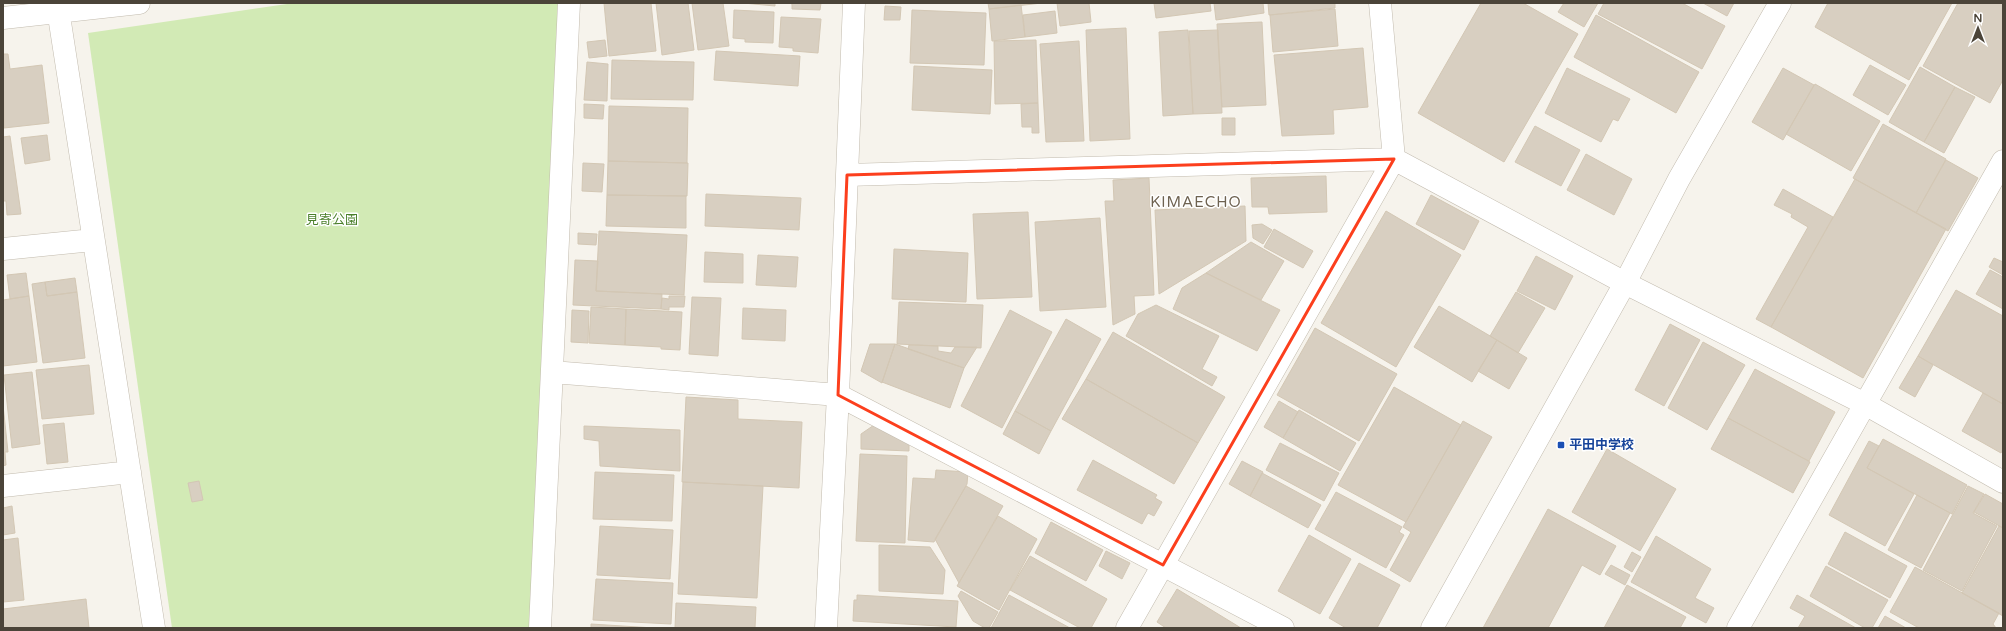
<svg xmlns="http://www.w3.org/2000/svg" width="2006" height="631" font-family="'Varela Round','Noto Sans JP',sans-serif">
	<rect width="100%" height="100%" fill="#f6f3ec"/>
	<path fill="#d2eab5" d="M294 3H558L531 628H172L88 33Z"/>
	<path fill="#d8cfc1" stroke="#d3c7b4" d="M604 3H651L656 51 609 56Z
		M656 3H688L694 50 662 55Z
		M692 3H723L729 46 698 50Z
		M743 3H775V6Z
		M790 3H821L820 10 792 9V4Z
		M988 3H1042L989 9Z
		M1057 3H1089L1091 22 1060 26Z
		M1154 3H1210L1211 11 1156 18Z
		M1214 3H1263L1264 13 1216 20Z
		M1268 3H1335V8L1269 15Z
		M1481 3H1523L1578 34 1504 162 1418 113Z
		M1564 3H1598L1584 27 1558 12Z
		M1604 3H1682L1725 26 1702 69 1598 14Z
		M1703 3H1734L1727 16Z
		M1828 3H1952L1909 80 1815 27Z
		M1958 3H2003V80L1990 103 1923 66Z
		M1021 5 1025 37 992 41 989 9Z
		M885 6 901 7 900 20H884Z
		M1335 9 1338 46 1273 52 1270 15Z
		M734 10 774 12 773 43 745 42V39L733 38Z
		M912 10 986 13 984 65 910 63Z
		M1055 11 1057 33 1025 37 1023 15Z
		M1596 15 1699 72 1676 113 1574 57Z
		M781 17 821 19 818 53 793 51V48L779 47Z
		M1262 22 1266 105 1222 107 1217 24Z
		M1126 28 1130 139 1090 141 1086 30Z
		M1188 30 1193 114 1163 116 1159 32Z
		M1218 30 1222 113 1193 114 1189 31Z
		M605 40 607 56 589 58 587 42Z
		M1036 40 1038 103 995 104 994 41Z
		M1079 41 1084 141 1046 142 1040 44Z
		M1363 48 1368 107 1333 110 1334 134 1282 136 1274 55Z
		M716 51 800 56 798 86 714 80Z
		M3 54H8L10 69 42 65 49 123 4 128Z
		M612 60 694 62 693 100 611 99Z
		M587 62 608 64 607 101 584 100Z
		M1870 65 1906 85 1888 115 1853 95Z
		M914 66 992 70 990 114 912 110Z
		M1920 67 1955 87 1924 142 1889 122Z
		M1567 68 1630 99 1618 121 1613 119 1601 142 1545 113Z
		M1783 68 1814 85 1783 140 1752 122Z
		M1815 84 1880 121 1851 171 1786 134Z
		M1955 87 1975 97 1944 153 1924 142Z
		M1038 103 1039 133H1032V127H1022L1021 104Z
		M584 104 604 105 603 119 584 118Z
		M609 106 688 108 687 163 608 161Z
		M1222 118H1235V135H1222Z
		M1883 124 1946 159 1916 213 1853 178Z
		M1535 126 1580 150 1561 186 1515 162Z
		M47 135 50 160 25 164 21 138Z
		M10 136 21 214 7 215 6 201H3V137Z
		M1586 154 1632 179 1614 215 1567 190Z
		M1946 160 1978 178 1948 231 1916 213Z
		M608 161 688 163 687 196 607 195Z
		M583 163 604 164 602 192 582 191Z
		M1326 176 1327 212 1269 214 1268 207H1252L1251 178Z
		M1149 178 1154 295 1134 296 1135 314 1113 325 1105 201H1114L1113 180Z
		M1855 179 1946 229 1863 378 1771 327Z
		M1783 189 1833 217 1771 327 1756 319 1808 227 1791 217 1792 214 1774 205Z
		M706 194 801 198 799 230 705 226Z
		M607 195 686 196V228L606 226Z
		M1431 195 1479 221 1464 250 1416 224Z
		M1245 206 1246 241 1159 294 1155 210Z
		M1386 211 1461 255 1396 367 1321 323Z
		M1028 212 1032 297 977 299 973 214Z
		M1100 218 1106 307 1040 311 1035 222Z
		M1262 224 1272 230 1263 244 1253 238 1252 225Z
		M1274 229 1313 251 1303 268 1264 247Z
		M599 231 687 235 684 295 596 291Z
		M578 233 597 234 596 245 578 244Z
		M1251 242 1284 261 1261 300 1206 273Z
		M894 249 968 253 966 302 892 299Z
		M705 252 743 254V283L704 282Z
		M758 255 798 257 796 287 756 285Z
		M1536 256 1573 276 1555 310 1517 291Z
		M1994 258 2003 262V275L1989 267Z
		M575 260 598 261 596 291 662 294 661 309 573 305Z
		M1990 270 2003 277V309L1976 294Z
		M26 273 29 296 10 299 7 275Z
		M1206 273 1280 310 1257 351 1173 309 1182 288Z
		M75 278 77 292 47 296 45 282Z
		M45 282 47 296 77 292 85 358 43 363 32 284Z
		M1956 290 2003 316V404L1918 356Z
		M1516 292 1545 308 1518 353 1490 336Z
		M29 296 37 362 3 366V300Z
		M669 296H685L684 307H669V310L661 309 662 298 669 299Z
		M692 297 721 298 718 356 689 354Z
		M899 302 983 305 981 348 897 344Z
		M1156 305 1219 336 1202 369 1217 377 1212 386 1126 336 1138 314Z
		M1439 306 1497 340 1472 382 1414 347Z
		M591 307 626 309 625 345 589 343Z
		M743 308 786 310 785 341 742 339Z
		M626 309 682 312 680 350 661 349V347L625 345Z
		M572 310 589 311 588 343 571 342Z
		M1010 310 1052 332 1002 428 961 406Z
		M1066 319 1101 339 1051 431 1015 411Z
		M1670 324 1700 340 1664 406 1635 390Z
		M1315 328 1397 374 1359 441 1277 395Z
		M1113 332 1225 397 1198 443 1086 379Z
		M1497 340 1527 358 1509 389 1478 371Z
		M1703 342 1745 365 1707 430 1668 408Z
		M870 344H895L882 383 861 371Z
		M895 344 964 368 950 408 882 382Z
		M909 345 938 346V351L951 353 955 347H977L964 368 908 349Z
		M1918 356 1933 365 1915 397 1899 388Z
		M89 365 94 414 42 419 36 370Z
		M1755 369 1835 412 1809 461 1728 418Z
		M32 372 40 444 12 448 4 375Z
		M1086 379 1198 443 1174 484 1062 419Z
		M1394 387 1461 425 1406 522 1338 485Z
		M1983 393 2003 404V449L2001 453 1962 431Z
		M686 397 738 400V419L802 422 799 488 682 482Z
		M1279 401 1298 412 1283 438 1264 427Z
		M3 405 8 452H5L6 465 3 466Z
		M1299 410 1356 443 1340 471 1283 438Z
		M1015 411 1051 431 1039 454 1003 434Z
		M1728 418 1810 462 1793 493 1711 449Z
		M1463 421 1492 437 1410 582 1390 570 1411 532 1403 527Z
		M64 423 68 462 47 464 43 425Z
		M877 423 909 441V451L861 449V434Z
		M584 426 680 430V471L600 466 599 441 584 439Z
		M1883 439 1967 485 1952 514 1867 468Z
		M1869 441 1879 446 1867 468 1914 494 1885 546 1829 515Z
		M1280 443 1339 473 1324 501 1266 470Z
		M1607 449 1676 489 1640 551 1572 512Z
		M860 454 907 456 905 543 856 541Z
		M1093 460 1157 495 1155 498 1162 502 1154 516 1148 513 1142 524 1077 490Z
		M1242 461 1263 472 1250 496 1229 484Z
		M936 470 968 472 967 484 934 542 908 540 913 478 935 479Z
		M595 472 674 475 672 521 593 519Z
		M1262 473 1321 505 1308 528 1250 496Z
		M199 481 203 500 192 502 188 483Z
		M683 482 763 486 757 598 678 594Z
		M966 486 1003 506 959 583 935 539Z
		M1968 486 1984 494 1973 513 1997 526 1962 591 1923 570Z
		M1336 492 1402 527 1399 532 1404 535 1386 568 1315 529Z
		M1985 494 2003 504V528L1974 512Z
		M1917 495 1950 513 1921 568 1888 550Z
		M12 506 15 533 3 535V508Z
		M1548 509 1616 546 1600 575 1582 565 1548 628H1483Z
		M998 516 1037 539 999 610 957 586Z
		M1051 522 1103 550 1086 581 1035 553Z
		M600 526 673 530 670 579 597 575Z
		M1999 526 2003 528V616L1962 593Z
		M1845 532 1907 566 1890 598 1828 564Z
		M1309 535 1351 559 1320 614 1278 591Z
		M1656 536 1711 569 1695 598 1714 608 1706 623 1631 582Z
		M18 538 24 600 3 602V540Z
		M879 545 930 547 945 570 943 594 879 591Z
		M1106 551 1130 563 1122 579 1099 566Z
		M1632 552 1641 557 1632 572 1624 567Z
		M1030 556 1107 599 1091 628H1080L1010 590Z
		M1359 563 1400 585 1377 628H1346L1329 618Z
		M1611 565 1630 575 1625 585 1605 574Z
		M1826 566 1888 600 1872 628H1865L1810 596Z
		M1915 567 1999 613 1993 624 1996 628H1919L1890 612Z
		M596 579 673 583 671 624 593 620Z
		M1627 585 1686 617 1680 628H1604Z
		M1177 589 1241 628H1166L1157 622Z
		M961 591 998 612 989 628H985L973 621 958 596Z
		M857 595 958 601 956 627 853 621 854 600H857Z
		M1009 595 1070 628H991Z
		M1797 595 1856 628H1798L1805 616 1790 608Z
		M86 599 89 628H3V609Z
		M676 603 756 607 755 628H675Z
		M1885 616 1906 628H1878Z
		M591 624 654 628H591Z"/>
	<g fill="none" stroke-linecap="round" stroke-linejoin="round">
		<defs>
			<path id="minor" d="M57 3 154 628
				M3 18 139 3
				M847 175 1394 159 1625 283 1865 404 2003 482
				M3 249 93 240
				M552 372 838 395 1283 628
				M3 486 130 472
				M540 628 569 3
				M826 628 838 395 854 3
				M1127 628 1394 159 1380 3
				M1432 628 1625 283 1679 179 1780 3
				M1738 628 2003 161"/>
		</defs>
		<use href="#minor" stroke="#c2bbae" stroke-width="23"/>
		<use href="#minor" stroke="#fff" stroke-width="22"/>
	</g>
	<path fill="none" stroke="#fc3f1d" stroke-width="3" stroke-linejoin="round" d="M1394 159 1163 565 838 395 847 175Z"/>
	<rect fill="#1a4fb4" stroke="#fff" stroke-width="1.5" x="1557" y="441" width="8" height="8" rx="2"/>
	<g text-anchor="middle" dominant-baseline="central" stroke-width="3" stroke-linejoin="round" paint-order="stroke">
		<g font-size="13" fill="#4a7f2a" stroke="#fff">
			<text x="332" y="220">見寄公園</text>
		</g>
		<g font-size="13" font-weight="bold" fill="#164399" stroke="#fff" text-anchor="start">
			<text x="1569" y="445">平田中学校</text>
		</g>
		<g font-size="15" letter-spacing="1" fill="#6e6250" stroke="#fff">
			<text x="1196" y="202">KIMAECHO</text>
		</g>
	</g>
	<rect width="2006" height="631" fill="none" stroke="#4b4439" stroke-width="8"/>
	<g transform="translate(1978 28)" stroke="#ffffff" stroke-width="3" paint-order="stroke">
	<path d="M0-3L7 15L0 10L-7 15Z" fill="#4b4439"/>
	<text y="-6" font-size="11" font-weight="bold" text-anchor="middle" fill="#4b4439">N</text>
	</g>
</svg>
